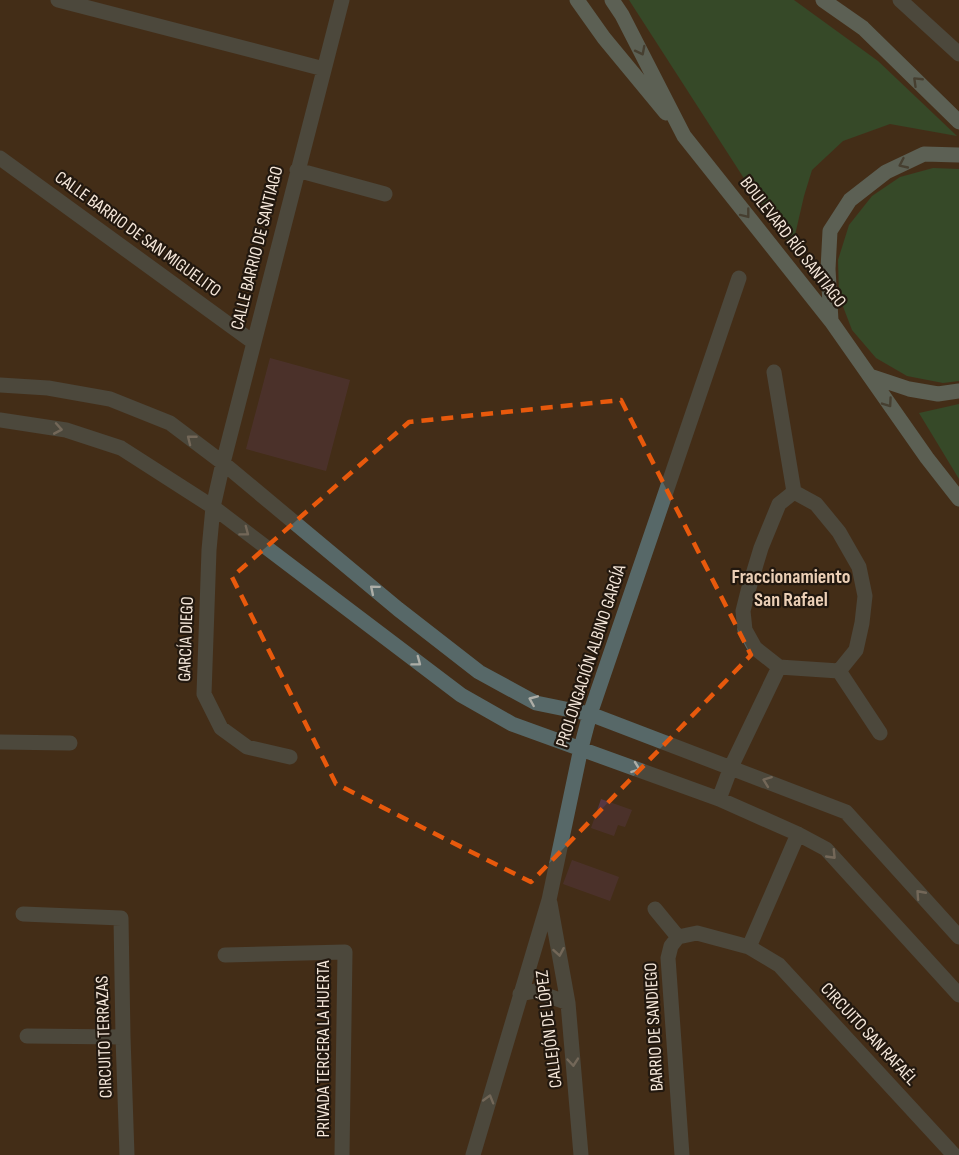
<svg xmlns="http://www.w3.org/2000/svg" width="959" height="1155" font-family="'Sofia Sans Condensed',sans-serif">
	<rect width="100%" height="100%" fill="#432d18"/>
	<path fill="#266a3c" d="M629 0H794L878 61 957 136 890 124 843 141 812 170 804 196 792 248 747 183Z
		M933 168 959 169V381L943 383 907 376 876 358 852 330 839 296 838 260 849 225 872 196 900 177Z
		M959 404V479L919 413Z"/>
	<path fill="#563742" d="M270 358 350 380 326 471 246 449Z
		M601 799 632 810 625 827 618 825 614 836 591 828Z
		M572 860 619 877 610 901 563 884Z"/>
	<g fill="none" stroke-linecap="round" stroke-linejoin="round">
		<path stroke="#576868" stroke-width="15" d="M58 0 324 69
			M900 0 959 54
			M0 158 253 342
			M297 170 385 194
			M774 372 794 492
			M0 385 48 388 110 399 170 423 223 463 398 609 479 672 536 703 590 714 846 812 959 937
			M0 420 66 430 121 448 213 507 461 695 512 724 719 799 798 834 826 849 959 995
			M794 492 816 504 839 532 859 567 865 596 862 623 856 650 839 671
			M779 667 755 648 745 630 743 611 748 591 761 548 779 504 794 492
			M839 671 880 733
			M0 742 70 743
			M290 757 247 747 221 728 204 694 209 550 213 507 223 463 342 0
			M719 799 731 767 779 667 839 671
			M550 903 568 1003 581 1155
			M655 909 678 937
			M23 914 121 918 123 1037 127 1155
			M749 947 798 834
			M225 955 345 952 342 1155
			M520 994 535 991 568 1003
			M27 1036 123 1037
			M473 1155 549 900 581 748 590 714 739 278
			M682 1155 668 958 671 946 678 937 697 933 749 947 779 965 954 1155"/>
		<path stroke="#7a9d9d" stroke-width="15" d="M577 0 604 38 666 113
			M612 0 622 15 684 136 831 321 927 458 959 499
			M823 0 863 28 959 122
			M831 321 828 269 830 231 850 200 886 172 924 154 959 155
			M870 376 909 389 938 394 959 391"/>
	</g>
	<defs><path id="oneway-chevron" d="M-2-3.5L2.5 0L-2 3.5" fill="none" stroke-width="1.6" stroke-linecap="round" stroke-linejoin="round" transform="scale(1.5)"/></defs>
	<g stroke="#4a544f">
		<use href="#oneway-chevron" transform="translate(641 51) rotate(63)"/>
		<use href="#oneway-chevron" transform="translate(917 81) rotate(-136)"/>
		<use href="#oneway-chevron" transform="translate(903 164) rotate(155)"/>
		<use href="#oneway-chevron" transform="translate(746 214) rotate(52)"/>
		<use href="#oneway-chevron" transform="translate(888 403) rotate(55)"/>
	</g>
	<g stroke="#aeaea7">
		<use href="#oneway-chevron" transform="translate(58 429) rotate(10)"/>
		<use href="#oneway-chevron" transform="translate(191 439) rotate(-142)"/>
		<use href="#oneway-chevron" transform="translate(245 532) rotate(37)"/>
		<use href="#oneway-chevron" transform="translate(374 589) rotate(-140)"/>
		<use href="#oneway-chevron" transform="translate(417 662) rotate(37)"/>
		<use href="#oneway-chevron" transform="translate(533 700) rotate(-157)"/>
		<use href="#oneway-chevron" transform="translate(636 768) rotate(20)"/>
		<use href="#oneway-chevron" transform="translate(767 781) rotate(-159)"/>
		<use href="#oneway-chevron" transform="translate(832 855) rotate(46)"/>
		<use href="#oneway-chevron" transform="translate(920 894) rotate(-132)"/>
		<use href="#oneway-chevron" transform="translate(559 952) rotate(80)"/>
		<use href="#oneway-chevron" transform="translate(573 1062) rotate(85)"/>
		<use href="#oneway-chevron" transform="translate(489 1099) rotate(-74)"/>
	</g>
	<path d="M0 0H959V1155H0ZM621 400 751 655 531 882 336 784 232 577 409 422Z" fill="#432d18" fill-opacity=".55" fill-rule="evenodd"/>
	<path fill="none" stroke="#e8590c" stroke-width="4.5" stroke-dasharray="12 8" stroke-linejoin="round" d="M621 400 751 655 531 882 336 784 232 577 409 422Z"/>
	<g text-anchor="middle" dominant-baseline="central" stroke-width="4.5" stroke-linejoin="round" paint-order="stroke">
		<g font-size="18" fill="#f5e7da" stroke="#22180f">
			<text transform="translate(138 234) rotate(36)">CALLE BARRIO DE SAN MIGUELITO</text>
			<text transform="translate(793 242) rotate(52)">BOULEVARD RÍO SANTIAGO</text>
			<text transform="translate(257 248) rotate(-76)">CALLE BARRIO DE SANTIAGO</text>
			<text transform="translate(186 639) rotate(-88)">GARCÍA DIEGO</text>
			<text transform="translate(591 656) rotate(-72)">PROLONGACIÓN ALBINO GARCÍA</text>
			<text transform="translate(654 1027) rotate(-93)">BARRIO DE SANDIEGO</text>
			<text transform="translate(549 1029) rotate(-97)">CALLEJÓN DE LÓPEZ</text>
			<text transform="translate(869 1034) rotate(47)">CIRCUITO SAN RAFAÉL</text>
			<text transform="translate(104 1037) rotate(-92)">CIRCUITO TERRAZAS</text>
			<text transform="translate(323 1049) rotate(-90)">PRIVADA TERCERA LA HUERTA</text>
		</g>
		<g font-size="20" font-weight="bold" fill="#ebcfb6" stroke="#22180f">
			<text x="791" y="577">Fraccionamiento<tspan x="791" dy="23">San Rafael</tspan></text>
		</g>
	</g>
</svg>
